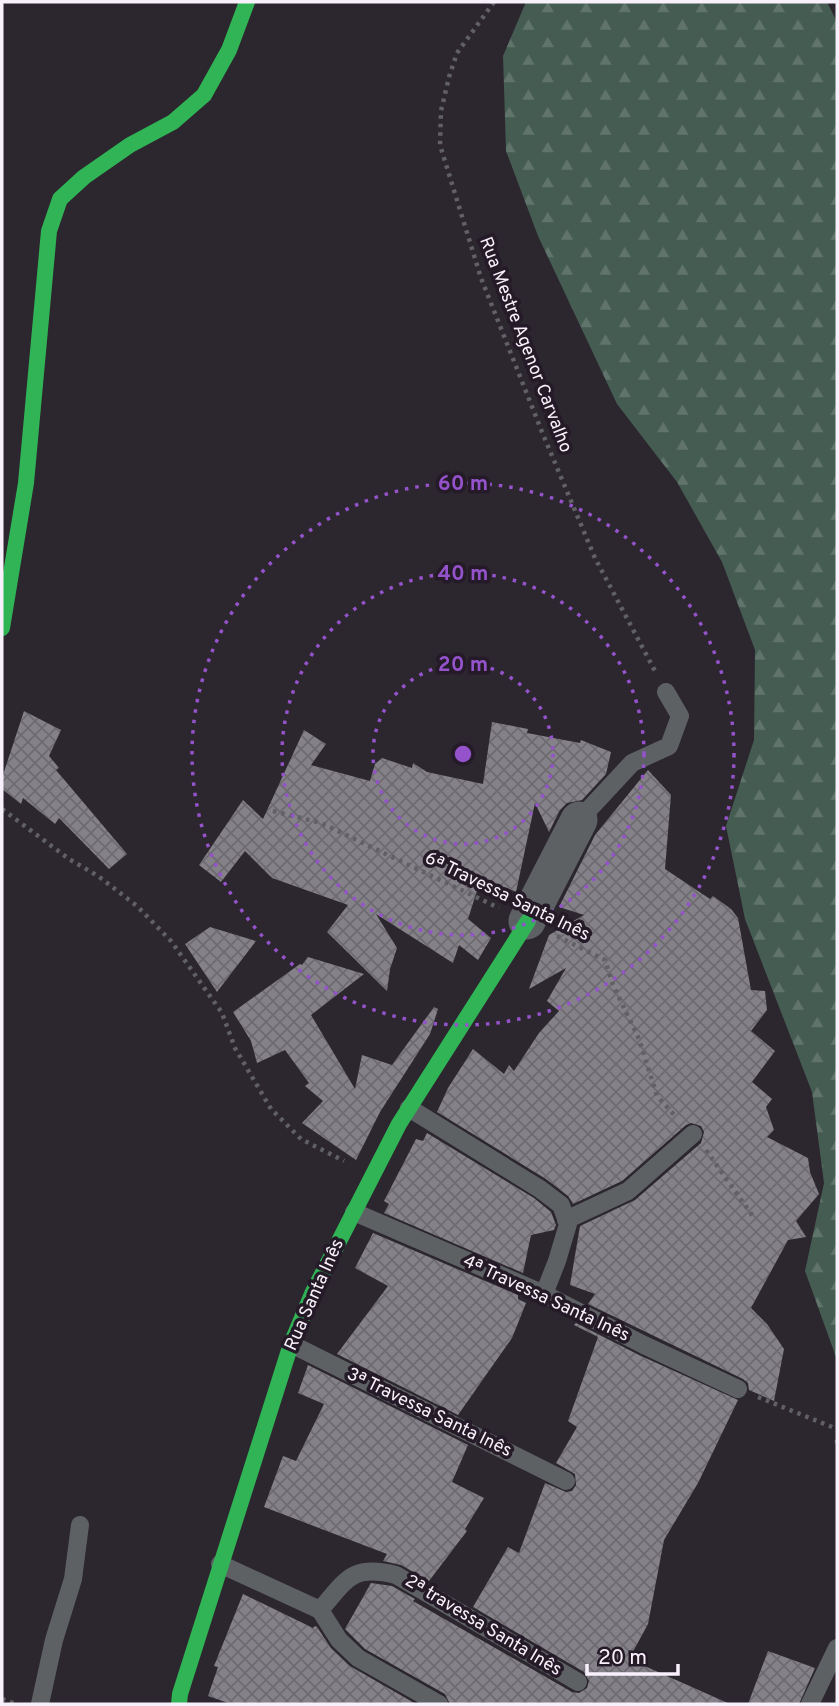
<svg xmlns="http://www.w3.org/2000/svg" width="839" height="1706" font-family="Overpass,sans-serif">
	<defs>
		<pattern id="forest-firs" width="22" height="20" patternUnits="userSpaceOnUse" patternTransform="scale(1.75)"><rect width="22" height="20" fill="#445c51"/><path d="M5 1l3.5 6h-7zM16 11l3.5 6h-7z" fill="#60746b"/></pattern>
		<pattern id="building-cross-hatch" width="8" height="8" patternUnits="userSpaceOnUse" patternTransform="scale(1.75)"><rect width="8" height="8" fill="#858189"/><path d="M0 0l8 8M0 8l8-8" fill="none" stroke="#6d6a70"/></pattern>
	</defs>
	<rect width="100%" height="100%" fill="#2c262e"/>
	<path fill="url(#forest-firs)" d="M526 2H827L837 22V1356L836 1357 805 1271 824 1183 812 1092 745 919 726 826 754 740 755 650 722 562 677 482 617 404 538 236 506 151 503 56Z"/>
	<path fill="url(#building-cross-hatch)" d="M24 711 61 730 49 756 59 768 56 770 127 854 109 869 59 818 55 824 23 798 21 804 2 789V778Z
		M492 722 528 729 527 733 580 743 581 740 611 752 606 774 582 800 567 803 560 810 549 832 535 803 516 892 481 878 468 919 491 938 478 960 459 945 453 963 376 914 397 948 390 969 387 991 327 932 348 905 272 878 245 851 221 882 199 865 243 800 263 819 304 730 326 744 311 765 370 781 375 764 382 758 412 768 413 763 427 772 483 784Z
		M648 770 671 795 665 869 710 899 713 896 731 909 738 918 751 990 765 991 767 1010 751 1031 775 1051 752 1082 772 1099 766 1107 774 1130 767 1137 808 1158 810 1172 819 1194 796 1221 806 1237 788 1240 751 1308 767 1324 784 1349 774 1401 749 1390 748 1383 743 1379 588 1304 595 1294 570 1285 580 1226 635 1200 701 1143 704 1132 701 1126 691 1123 686 1125 622 1181 573 1204 568 1196 546 1179 437 1112 448 1088 473 1049 504 1074 509 1065 514 1071 539 1033 559 1011 547 1001 566 968 529 989 549 935 584 915 559 907 595 835Z
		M210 927 256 941 217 992 185 944Z
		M308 957 364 974 311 1015 355 1089 362 1055 392 1065 434 1007 438 1009 430 1034 380 1112 356 1160 302 1123 323 1101 305 1086 309 1083 285 1050 257 1063 251 1041 233 1012 300 964 302 965Z
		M427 1133 534 1198 551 1212 556 1225 554 1230 531 1235 523 1273 384 1213 389 1204 384 1201 416 1139 423 1141Z
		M373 1233 518 1295V1299L526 1303 512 1338 458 1415 337 1354 388 1286 355 1268Z
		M576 1323 639 1355 738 1400 698 1483 664 1540 648 1624 629 1659 730 1704H450L445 1694 365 1649 345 1629 371 1583 392 1586 415 1599 413 1601 572 1692 579 1693 587 1688 589 1681 584 1672 473 1607 508 1547 519 1553 545 1483 566 1492 572 1491 576 1485 575 1474 556 1463 577 1427 568 1421 598 1337 574 1325Z
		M308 1365 468 1445 452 1482 484 1498 465 1529 467 1531 429 1581 401 1565 383 1561 387 1554 264 1507 283 1456 296 1461 324 1404 298 1393Z
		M243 1594 313 1628 315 1626 317 1627 331 1648 350 1666 416 1704H231L208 1696 218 1667 214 1666Z
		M768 1651 815 1668 799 1704H748Z"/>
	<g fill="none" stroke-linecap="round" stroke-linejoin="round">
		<path stroke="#606164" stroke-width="4.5" stroke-dasharray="3.5 5" stroke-linecap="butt" d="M494 2 457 53 449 77 441 111 440 145 481 278 542 432 595 558 655 671
			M2 809 69 859 98 876 137 906 171 941 222 1013 235 1048 271 1109 301 1139 344 1161
			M273 811 321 823 499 908
			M557 936 605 960 613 985 639 1039 657 1096 677 1118
			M706 1150 754 1218
			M758 1397 837 1429
			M837 1440V1445
			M2 1699 16 1704"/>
		<path stroke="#5d6164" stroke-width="18" d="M579 820 632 763 669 746 680 716 666 692
			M409 1108 540 1189 561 1205 568 1224 557 1261 544 1294
			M354 1212 544 1294 644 1345 738 1389
			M566 1220 628 1191 693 1134
			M291 1344 566 1481
			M220 1564 320 1610 339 1640 358 1658 439 1704
			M320 1610C347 1579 352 1564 396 1575L578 1682
			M40 1704 54 1640 73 1579 80 1525
			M810 1704 837 1648"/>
		<path stroke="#5d6164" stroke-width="37" d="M527 921 579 820"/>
		<path stroke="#30b455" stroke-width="16" d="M2 628 26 483 49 231 60 199 84 177 130 145 173 122 204 95 229 50 247 2
			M179 1704 180 1694 291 1344 312 1294 399 1124 528 921"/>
	</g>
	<g fill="none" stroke="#9453cb" stroke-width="3.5" stroke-dasharray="3.5 7">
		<circle cx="463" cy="754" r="90"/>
		<circle cx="463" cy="754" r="181"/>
		<circle cx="463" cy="754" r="271"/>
	</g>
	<g text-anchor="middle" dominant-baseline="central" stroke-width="7" stroke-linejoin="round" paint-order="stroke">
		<g font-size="18" fill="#f8f1fb" stroke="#241a28">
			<text transform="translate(525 345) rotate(69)">Rua Mestre Agenor Carvalho</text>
			<text transform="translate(507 897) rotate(26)">6ª Travessa Santa Inês</text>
			<text transform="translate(315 1295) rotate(-66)">Rua Santa Inês</text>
			<text transform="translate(546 1299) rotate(25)">4ª Travessa Santa Inês</text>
			<text transform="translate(429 1413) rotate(26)">3ª Travessa Santa Inês</text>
			<text transform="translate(483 1626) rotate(31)">2ª travessa Santa Inês</text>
		</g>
	</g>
	<circle cx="463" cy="754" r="10" fill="#9453cb" stroke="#241a28" stroke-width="3.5"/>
	<g font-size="21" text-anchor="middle" font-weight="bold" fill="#9453cb" stroke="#241a28" stroke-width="7" stroke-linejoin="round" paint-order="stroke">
		<text x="463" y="490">60 m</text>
		<text x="463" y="580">40 m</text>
		<text x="463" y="671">20 m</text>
	</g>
	<rect width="839" height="1706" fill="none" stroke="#f8f1fb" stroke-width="7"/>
	<path d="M587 1664v10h91v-10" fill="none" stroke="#f8f1fb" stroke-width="3.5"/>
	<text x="598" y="1664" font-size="21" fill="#f8f1fb" stroke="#241a28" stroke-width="5" paint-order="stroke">20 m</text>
</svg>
